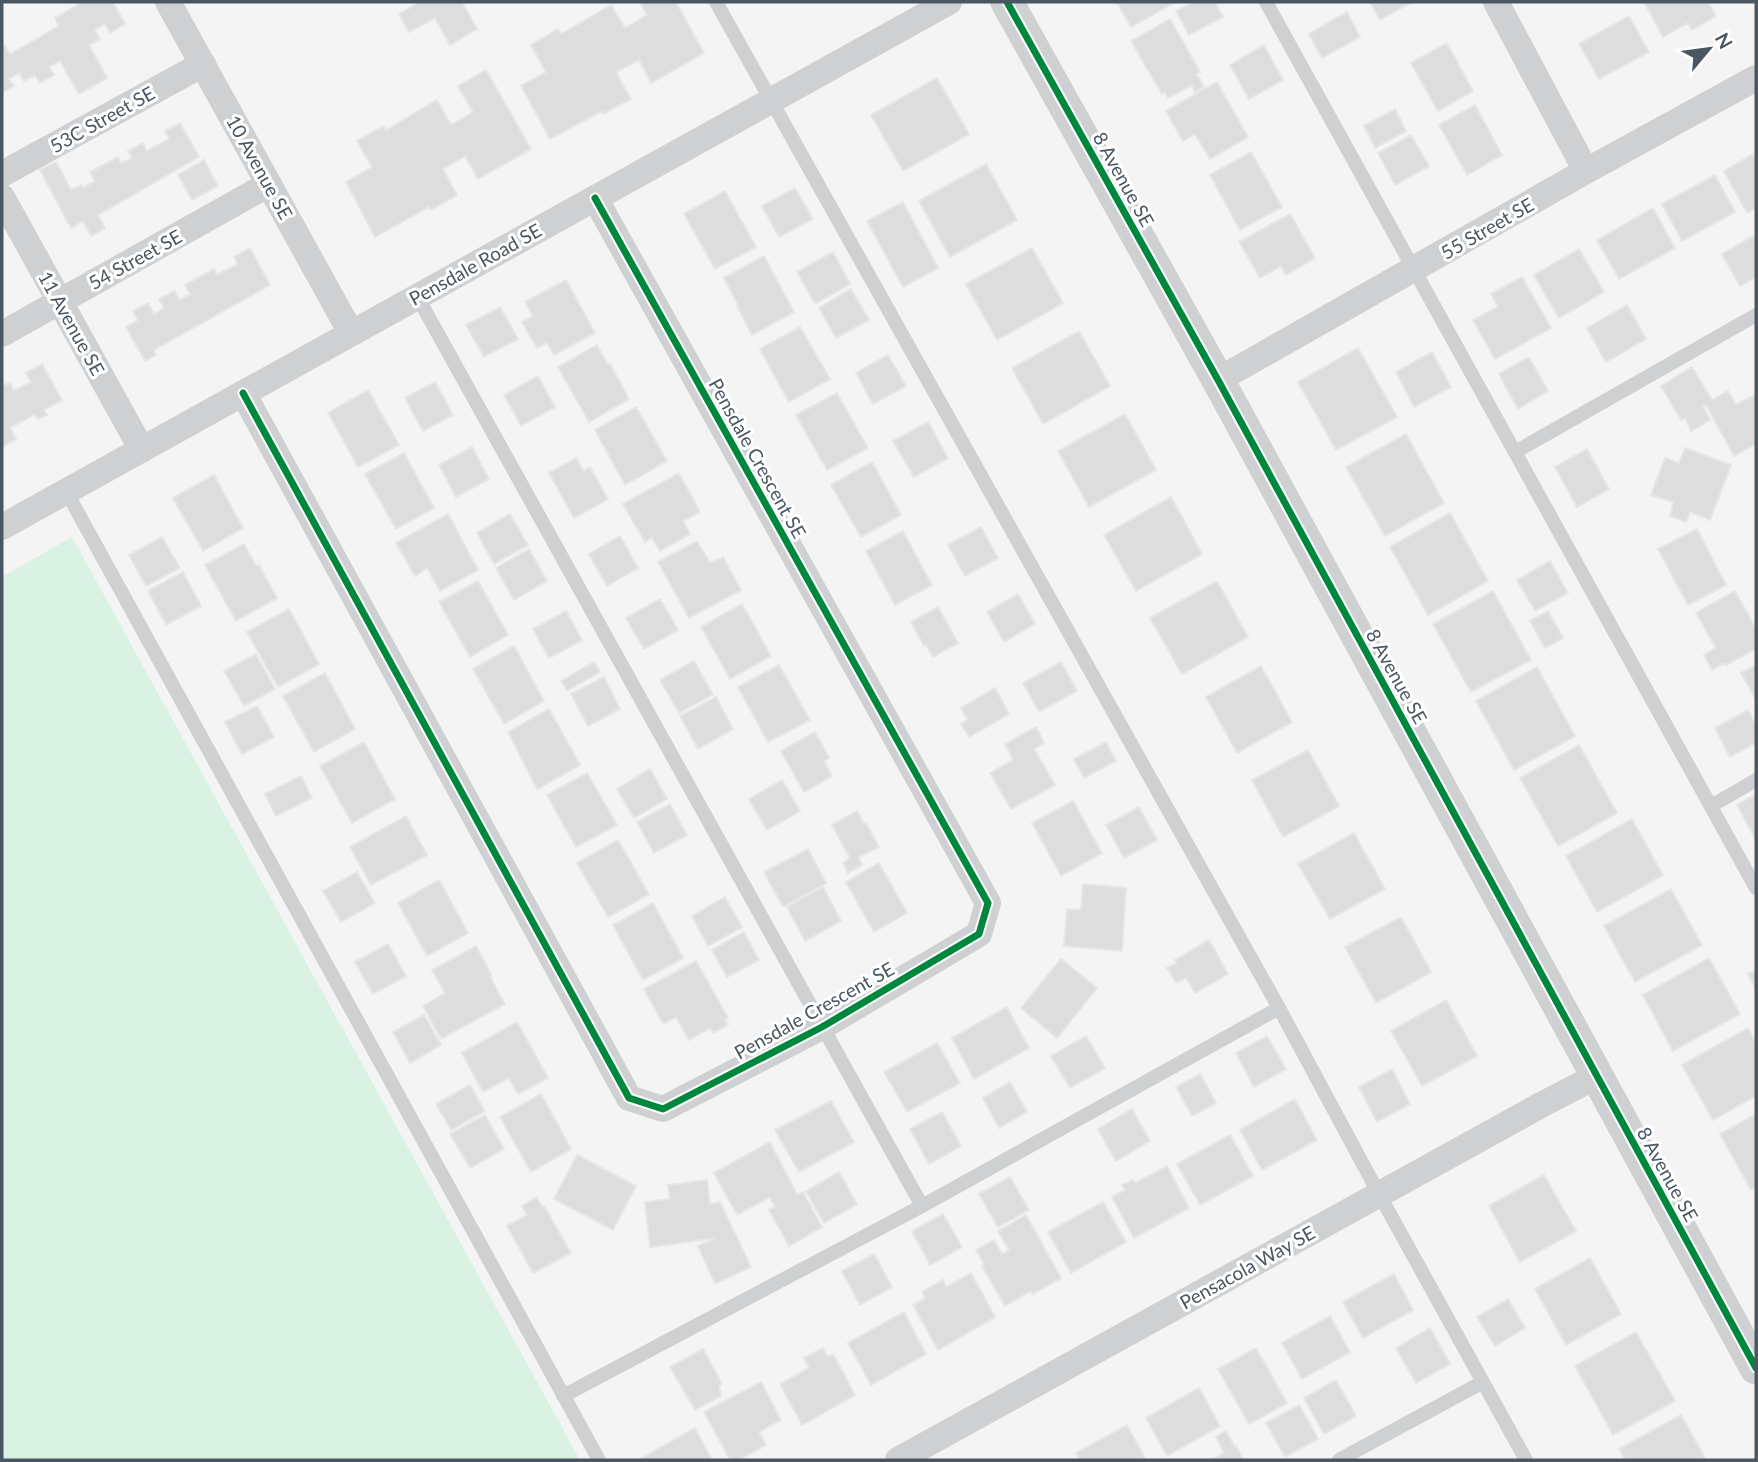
<svg xmlns="http://www.w3.org/2000/svg" width="1758" height="1462" font-family="Lato,sans-serif">
	<rect width="100%" height="100%" fill="#f4f4f4"/>
	<path fill="#d9f2e3" d="M72 537 580 1460H2V577Z"/>
	<path fill="#ddddde" stroke="#e5e6e7" stroke-width="2" d="M83 2H113L125 24 110 33 105 24 95 30 100 39 89 45 107 78 79 94 60 61 49 67 54 75 40 83 35 75 24 81 19 73 9 79 14 86 2 93V48L5 46 10 54 59 26 55 18Z
		M417 2H462L477 29 450 45 435 18 409 32 399 14 418 3Z
		M640 2H676L704 53 651 83 639 60 616 72 631 99 603 114 602 111 550 139 521 86 546 72 531 45 558 29 561 34 611 5 625 28 647 15Z
		M1117 2H1171L1172 4 1131 27Z
		M1194 2H1215L1223 17 1189 35 1176 11Z
		M1370 2H1412L1380 20Z
		M1644 2H1708L1716 16 1692 30 1688 23 1663 37Z
		M1347 12 1360 37 1322 58 1309 34Z
		M1629 16 1649 52 1599 79 1579 44Z
		M1170 19 1200 72 1197 74 1204 87 1195 92 1192 85 1168 98 1165 92 1162 94 1131 41Z
		M1447 43 1473 91 1438 111 1411 63Z
		M1264 45 1283 80 1249 99 1230 65Z
		M486 70 531 149 478 179 465 156 443 169 457 195 431 210 429 207 375 237 346 182 372 167 357 141 384 126 386 130 437 100 451 125 473 112 458 86Z
		M937 78 969 134 903 171 871 115Z
		M1217 82 1248 137 1210 159 1195 134 1183 141 1166 111Z
		M1475 105 1502 155 1467 175 1439 125Z
		M1395 109 1406 131 1375 148 1364 126Z
		M180 123 199 157 98 215 105 228 91 236 83 221 71 228 40 170 56 162 71 190 82 185 83 188 95 181 90 172 118 157 121 163 132 158 128 151 143 143 147 151 169 139 165 131Z
		M1411 135 1429 166 1395 185 1378 153Z
		M1251 152 1282 207 1240 230 1210 175Z
		M1753 154 1754 156 1756 155V208L1747 213 1724 171Z
		M204 160 218 186 192 200 178 175Z
		M986 164 1017 220 950 257 919 201Z
		M1715 175 1735 212 1682 241 1662 204Z
		M795 188 813 219 779 237 762 206Z
		M725 191 756 247 715 269 684 214Z
		M903 202 938 268 903 287 867 221Z
		M1653 208 1675 248 1619 279 1597 240Z
		M1290 214 1315 258 1286 275 1281 266 1260 278 1239 242Z
		M1753 236 1756 242V277L1740 286 1722 254Z
		M250 248 270 285 154 350 156 355 145 361 126 327 138 320 133 311 148 303 154 314 164 308 159 299 175 291 179 300 190 294 185 285 214 269 217 275 238 264 234 257Z
		M1032 248 1063 303 997 340 966 284Z
		M1579 249 1604 292 1559 318 1534 275Z
		M833 252 850 284 815 304 797 272Z
		M764 256 794 312 752 335 737 306 738 305 724 278Z
		M1522 277 1551 328 1495 359 1473 320 1498 307 1491 294Z
		M566 280 595 333 554 355 547 343 537 348 522 322 533 316 525 302Z
		M851 289 869 320 836 338 819 308Z
		M1627 305 1646 339 1606 362 1587 328Z
		M500 307 518 339 484 357 466 325Z
		M800 327 830 379 789 402 760 349Z
		M1079 331 1110 386 1043 424 1012 368Z
		M597 345 608 365 610 364 629 399 589 422 558 367Z
		M1358 348 1397 417 1336 450 1298 382Z
		M1432 352 1451 387 1414 407 1396 372Z
		M888 355 906 386 873 404 856 373Z
		M1529 357 1548 391 1518 409 1499 374Z
		M42 364 62 400 44 410 47 415 38 419 35 414 10 428 16 439 2 447V386L10 383 14 391 31 382 26 373Z
		M1692 367 1712 400 1728 391 1736 405 1756 394V444L1734 456 1706 405 1703 406 1710 420 1691 431 1685 418 1681 420 1661 386Z
		M538 376 555 407 521 426 504 395Z
		M435 382 453 415 423 431 405 398Z
		M368 390 399 445 358 467 328 413Z
		M837 393 868 448 827 470 796 415Z
		M636 407 667 461 625 485 595 430Z
		M1125 414 1156 470 1089 507 1058 451Z
		M928 422 948 458 914 477 893 441Z
		M1406 434 1444 503 1385 536 1346 467Z
		M472 447 489 479 456 497 439 465Z
		M1685 448 1731 465 1710 520 1690 512 1686 522 1670 516 1673 506 1672 505 1673 502 1651 495 1665 458 1679 463Z
		M1587 449 1609 489 1577 507 1555 467Z
		M404 453 434 508 396 529 365 474Z
		M576 458 583 471 590 467 608 499 574 518 549 473Z
		M872 462 901 515 861 537 831 485Z
		M679 473 700 512 683 521 690 534 660 551 652 538 645 542 623 504Z
		M214 475 243 528 203 551 173 498Z
		M1171 497 1202 554 1136 591 1104 535Z
		M1450 513 1488 581 1428 615 1390 547Z
		M448 514 478 570 440 591 427 568 415 576 396 543Z
		M510 514 528 545 494 564 477 533Z
		M981 527 998 558 965 576 948 545Z
		M1697 529 1726 585 1688 605 1658 549Z
		M903 531 932 585 895 605 866 551Z
		M620 536 638 568 607 586 589 554Z
		M162 537 180 568 146 586 129 555Z
		M697 541 710 563 723 557 741 590 689 618 658 562Z
		M244 544 256 566 259 565 277 598 236 621 205 565Z
		M529 549 547 581 514 600 496 568Z
		M1550 561 1568 593 1535 611 1517 580Z
		M183 572 201 606 166 625 148 591Z
		M478 581 508 635 470 657 439 602Z
		M1217 581 1248 637 1182 674 1150 618Z
		M1493 591 1531 660 1471 692 1433 624Z
		M1735 591 1756 629V649L1726 665 1725 663 1712 670 1704 655 1716 648 1696 613Z
		M1018 594 1035 624 1004 642 987 612Z
		M660 599 678 630 644 649 626 618Z
		M742 604 771 656 730 679 701 627Z
		M938 607 958 643 933 657 926 645 924 646 911 622Z
		M289 609 319 664 278 687 247 632Z
		M566 611 582 640 549 658 533 629Z
		M1548 611 1563 638 1545 648 1530 621Z
		M514 646 544 701 504 724 473 669Z
		M256 654 275 689 244 706 224 671Z
		M694 661 713 694 679 713 660 680Z
		M594 662 600 672 567 691 561 681Z
		M1061 662 1077 691 1039 712 1023 683Z
		M779 665 810 720 768 742 738 687Z
		M1756 665V700L1741 673Z
		M1261 666 1292 722 1237 753 1206 697Z
		M1537 667 1575 736 1514 770 1476 701Z
		M325 673 355 729 314 752 283 696Z
		M604 677 620 709 588 726 571 694Z
		M995 688 1009 714 969 737 961 724 968 720 961 708Z
		M716 697 733 729 698 749 680 716Z
		M257 706 274 737 242 754 225 722Z
		M549 709 580 765 537 789 508 732Z
		M1748 710 1756 725V743L1730 757 1715 728Z
		M1036 727 1044 743 1034 749 1055 785 1011 809 990 773 1013 760 1005 744Z
		M815 732 829 758 824 761 832 776 804 792 781 751Z
		M364 742 395 799 352 823 320 766Z
		M1106 742 1116 761 1084 778 1074 759Z
		M1579 745 1617 813 1558 846 1520 778Z
		M1308 750 1339 806 1283 837 1252 780Z
		M650 769 667 799 634 818 617 789Z
		M587 773 617 825 576 847 547 795Z
		M301 776 312 798 276 816 265 794Z
		M782 780 800 811 767 830 749 799Z
		M1756 794V840L1737 805Z
		M1073 801 1102 853 1061 876 1032 823Z
		M670 804 687 835 654 853 637 822Z
		M1139 807 1157 840 1124 858 1106 825Z
		M857 811 864 824 866 823 879 847 859 857 862 865 848 873 843 863 850 858 832 825Z
		M406 816 427 855 371 885 350 847Z
		M1632 819 1663 875 1597 912 1566 856Z
		M1354 833 1385 889 1330 919 1298 864Z
		M618 840 649 894 608 917 577 863Z
		M808 849 826 883 783 907 764 872Z
		M879 863 907 913 874 932 846 882Z
		M357 872 375 903 341 922 323 891Z
		M439 880 468 933 427 956 398 903Z
		M1083 884 1126 888 1122 951 1064 946 1067 909 1081 910Z
		M823 887 841 921 805 941 787 907Z
		M1671 889 1702 945 1635 982 1604 926Z
		M725 897 742 927 708 946 692 916Z
		M653 903 683 958 643 980 613 925Z
		M1401 917 1431 972 1376 1003 1345 947Z
		M744 932 759 960 727 977 712 950Z
		M1209 940 1228 974 1195 993 1186 978 1176 983 1167 968 1177 963 1175 960Z
		M388 944 406 976 373 994 355 962Z
		M476 946 492 976 490 977 505 1004 441 1039 423 1006 445 993 432 970Z
		M1709 958 1740 1014 1673 1051 1643 995Z
		M1061 959 1097 988 1057 1038 1021 1008Z
		M696 961 728 1018 725 1020 728 1025 713 1033 710 1028 689 1040 676 1017 663 1024 644 989Z
		M1756 970V990L1748 974Z
		M1446 1000 1477 1056 1422 1086 1391 1031Z
		M1007 1007 1029 1048 974 1079 952 1038Z
		M424 1015 441 1045 410 1063 393 1032Z
		M517 1022 548 1078 518 1094 509 1078 483 1092 462 1053Z
		M1748 1028 1756 1043V1096L1713 1120 1682 1065Z
		M1086 1036 1105 1068 1070 1088 1051 1056Z
		M1267 1036 1286 1069 1254 1087 1236 1053Z
		M937 1043 960 1083 907 1112 884 1072Z
		M1392 1069 1410 1104 1377 1122 1359 1087Z
		M1200 1074 1216 1103 1192 1116 1176 1087Z
		M1010 1082 1027 1112 999 1128 983 1098Z
		M470 1085 485 1111 451 1130 436 1104Z
		M541 1094 571 1149 531 1172 500 1117Z
		M1295 1099 1317 1140 1262 1170 1240 1130Z
		M831 1101 854 1142 799 1172 775 1130Z
		M1132 1109 1150 1141 1116 1161 1098 1129Z
		M942 1112 961 1146 929 1164 910 1129Z
		M1756 1114V1187L1751 1190 1720 1134Z
		M485 1115 504 1149 470 1168 450 1134Z
		M1230 1135 1253 1176 1200 1205 1177 1164Z
		M770 1142 797 1195 803 1192 822 1227 789 1246 769 1210 775 1207 770 1197 737 1215 714 1173Z
		M577 1155 636 1186 613 1230 554 1199Z
		M1167 1166 1189 1208 1134 1238 1112 1197 1125 1190 1122 1185 1133 1180 1135 1183Z
		M839 1172 857 1204 824 1223 806 1191Z
		M1544 1175 1576 1231 1520 1262 1489 1206Z
		M1010 1177 1029 1210 998 1227 979 1194Z
		M707 1180 710 1204 720 1202 751 1267 715 1284 698 1246 716 1238 650 1247 645 1202 670 1199 668 1185Z
		M537 1197 542 1207 544 1206 571 1253 533 1273 507 1226 527 1215 522 1206Z
		M1103 1202 1126 1242 1071 1273 1048 1232Z
		M943 1214 962 1247 930 1265 912 1231Z
		M1026 1215 1061 1278 1033 1294 1031 1291 1005 1306 982 1266 984 1264 976 1250 994 1240 1002 1254 1009 1250 998 1231Z
		M874 1254 892 1287 860 1305 842 1271Z
		M1590 1258 1621 1314 1566 1345 1535 1289Z
		M971 1273 995 1317 938 1350 913 1305 926 1298 922 1292 943 1280 946 1287Z
		M1394 1274 1413 1310 1363 1338 1343 1302Z
		M1508 1299 1525 1328 1495 1346 1477 1317Z
		M904 1312 926 1354 871 1385 848 1343Z
		M1330 1316 1350 1352 1302 1379 1282 1343Z
		M1430 1328 1450 1364 1416 1383 1396 1348Z
		M1636 1332 1675 1401 1613 1435 1575 1366Z
		M823 1348 828 1357 833 1354 855 1395 802 1425 780 1384 809 1368 804 1358Z
		M1256 1348 1287 1403 1249 1424 1218 1369Z
		M703 1349 722 1384 719 1385 721 1396 695 1410 670 1367Z
		M1336 1380 1356 1416 1324 1434 1304 1398Z
		M761 1382 781 1420 759 1432 766 1445 739 1460H730L704 1412Z
		M1199 1388 1220 1426 1167 1456 1146 1418Z
		M1299 1405 1318 1439 1285 1457 1266 1423Z
		M1681 1415 1706 1460H1625L1619 1449Z
		M1127 1425 1146 1460H1080L1076 1453Z
		M695 1428 712 1460H641L640 1459Z
		M1226 1431 1235 1447 1236 1446 1244 1460H1211L1224 1453 1216 1437Z"/>
	<g fill="none" stroke-linecap="round" stroke-linejoin="round">
		<path stroke="#ced0d2" stroke-width="14" d="M716 2 1279 1008 1379 1194 1526 1460
			M1266 2 1756 888
			M417 296 922 1206
			M1515 452 1756 315
			M66 491 599 1460
			M1711 806 1756 780
			M563 1396 922 1206 1279 1008
			M1339 1460 1483 1382"/>
		<path stroke="#ced0d2" stroke-width="26" d="M168 2 351 333
			M1496 2 1586 171
			M2 174 203 64
			M2 197 142 450
			M2 334 269 184
			M1218 380 1586 171 1756 78
			M243 393 629 1098 663 1109 822 1027 979 934 988 903 595 198
			M2 527 949 2
			M898 1460 1541 1105 1597 1076"/>
		<path stroke="#ced0d2" stroke-width="33" d="M1007 2 1218 380 1756 1368"/>
		<defs>
			<path id="cycleway" d="M1007 2 1218 380 1756 1368
				M243 393 629 1098 663 1109 822 1027 979 934 988 903 595 198"/>
		</defs>
		<use href="#cycleway" stroke="#fff" stroke-width="11"/>
		<use href="#cycleway" stroke="#00873e" stroke-width="7"/>
	</g>
	<g text-anchor="middle" dominant-baseline="central" stroke-width="6" stroke-linejoin="round" paint-order="stroke">
		<g font-size="19" fill="#4a5661" stroke="#fff">
			<text transform="translate(102 119) rotate(-29)">53C Street SE</text>
			<text transform="translate(260 167) rotate(61)">10 Avenue SE</text>
			<text transform="translate(1124 179) rotate(61)">8 Avenue SE</text>
			<text transform="translate(1487 228) rotate(-30)">55 Street SE</text>
			<text transform="translate(135 259) rotate(-29)">54 Street SE</text>
			<text transform="translate(475 264) rotate(-29)">Pensdale Road SE</text>
			<text transform="translate(72 323) rotate(61)">11 Avenue SE</text>
			<text transform="translate(758 458) rotate(61)">Pensdale Crescent SE</text>
			<text transform="translate(1397 676) rotate(61)">8 Avenue SE</text>
			<text transform="translate(814 1010) rotate(-29)">Pensdale Crescent SE</text>
			<text transform="translate(1668 1174) rotate(61)">8 Avenue SE</text>
			<text transform="translate(1247 1267) rotate(-29)">Pensacola Way SE</text>
		</g>
	</g>
	<rect width="1758" height="1462" fill="none" stroke="#4a5661" stroke-width="7"/>
	<g transform="translate(1709 49) rotate(61)" stroke="#ffffff" stroke-width="5" paint-order="stroke">
	<path d="M0-5L12 26L0 18L-12 26Z" fill="#4a5661"/>
	<text y="-10" font-size="19" font-weight="bold" text-anchor="middle" fill="#4a5661">N</text>
	</g>
</svg>
